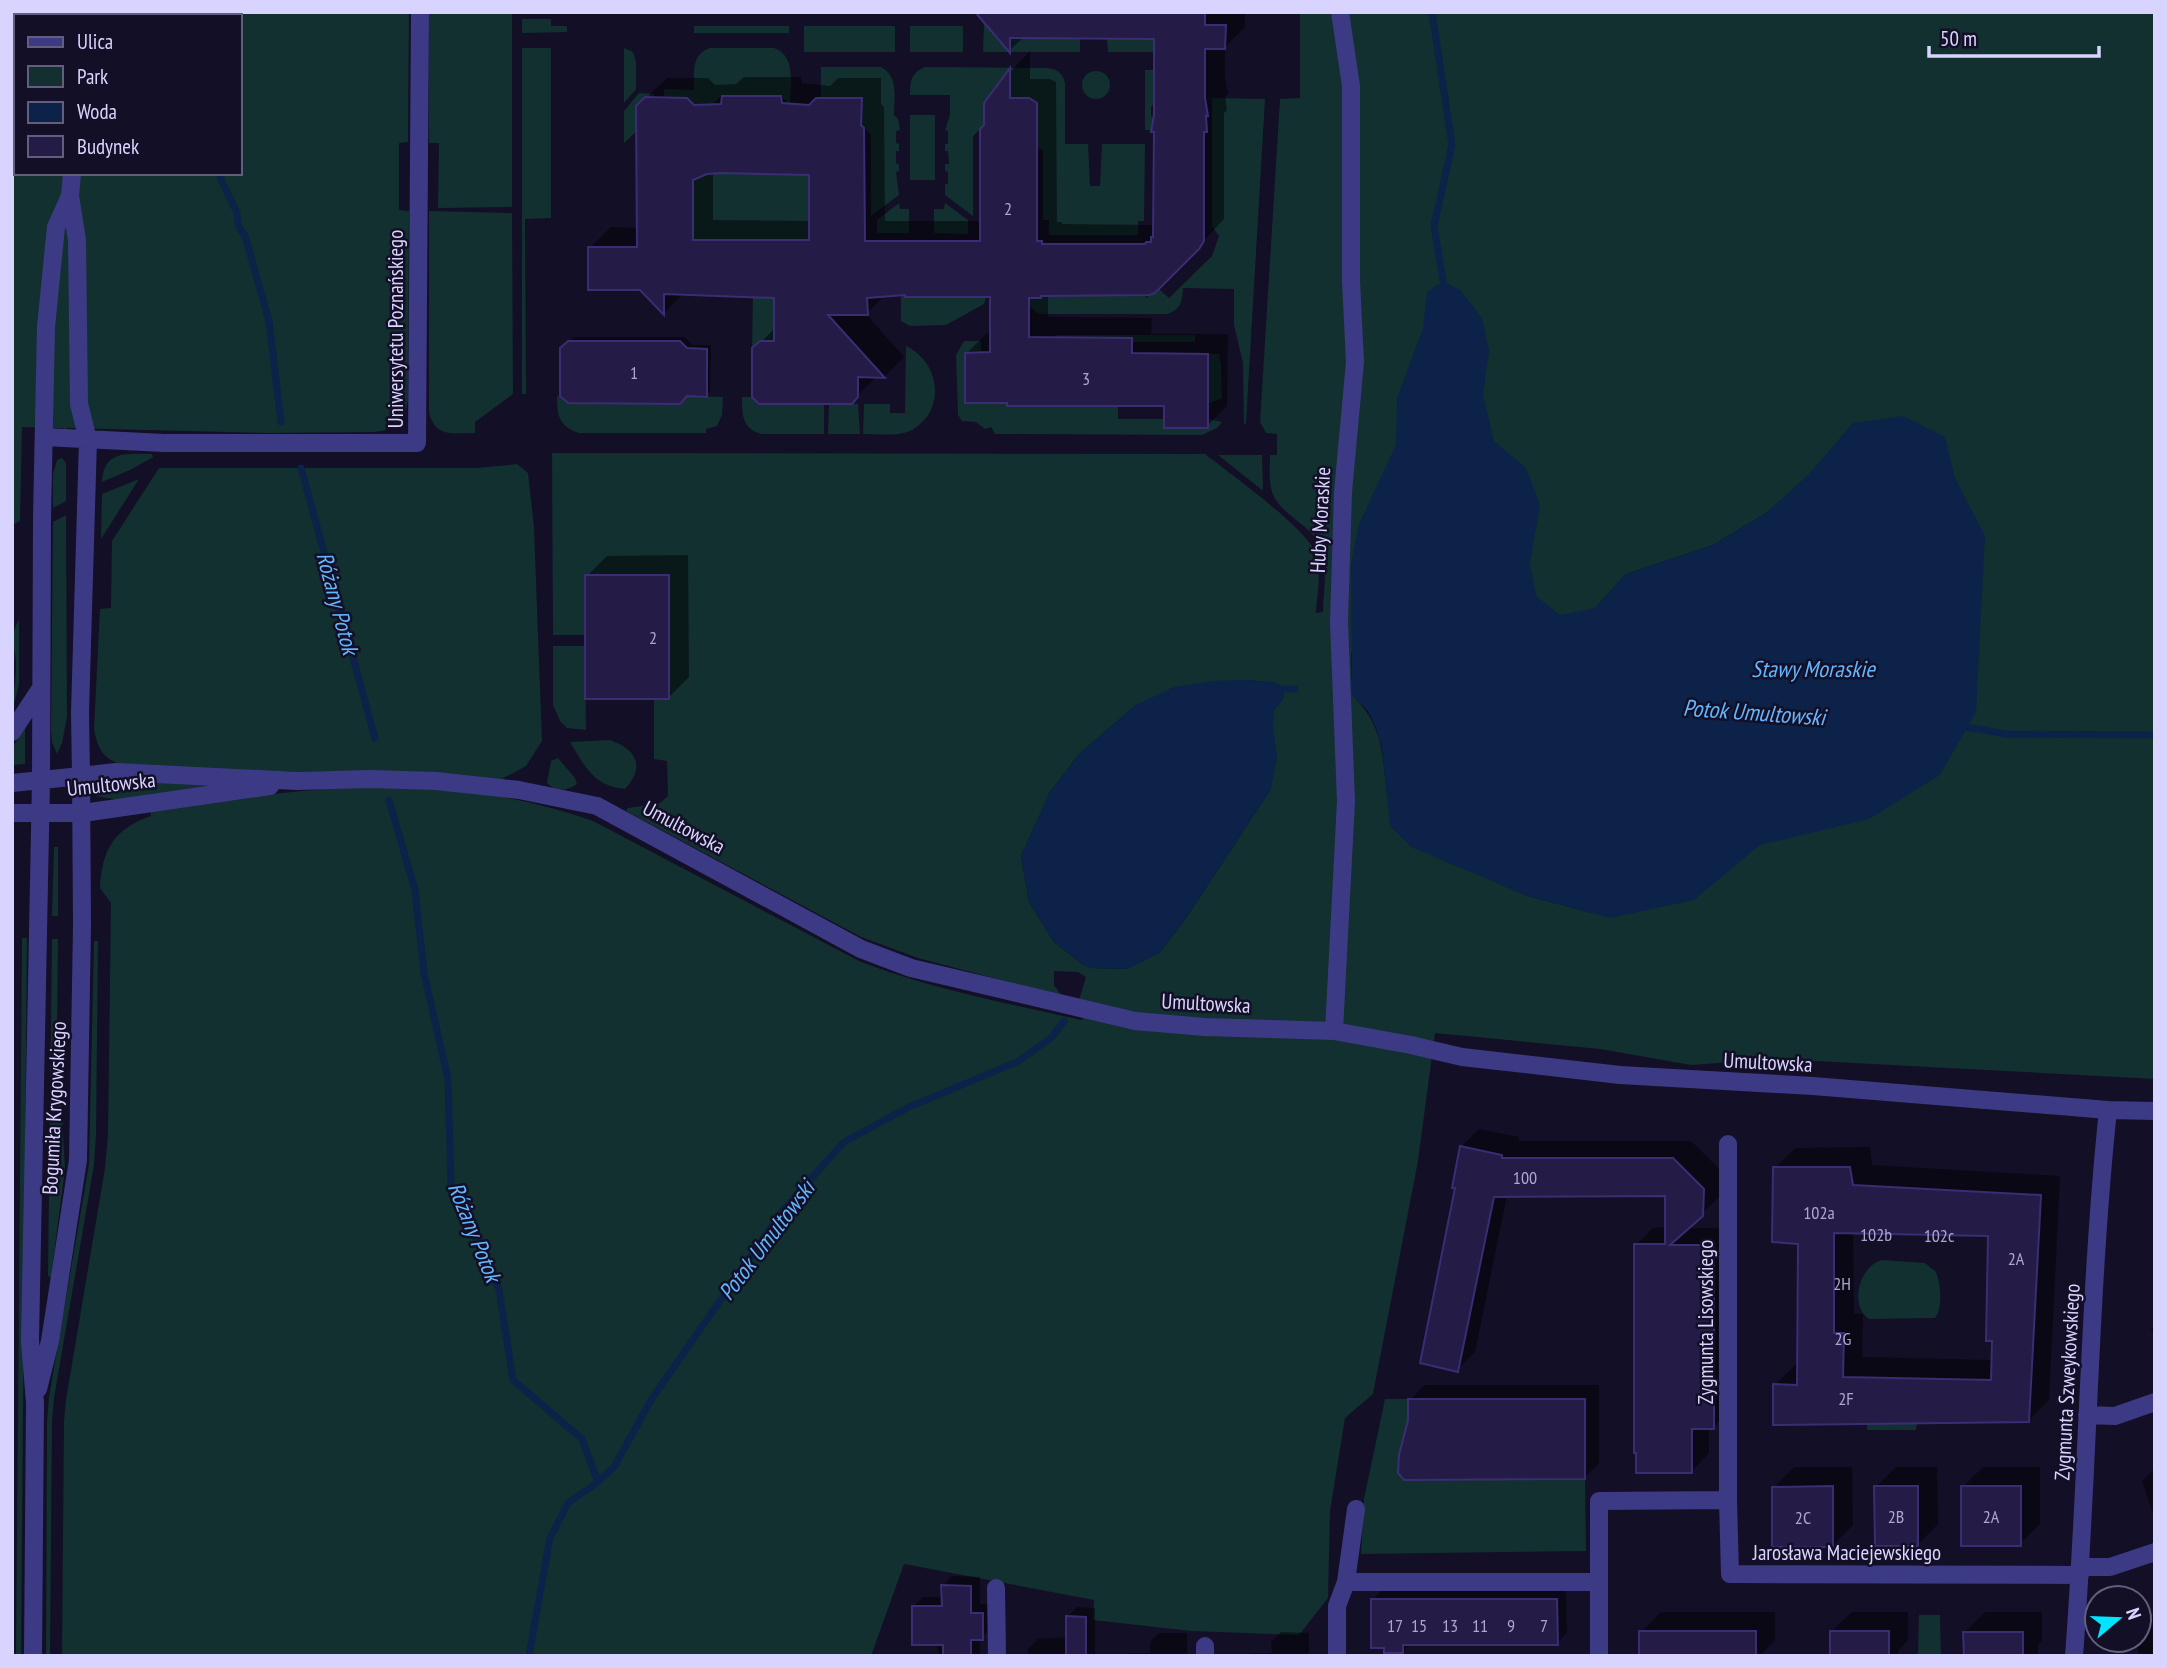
<svg xmlns="http://www.w3.org/2000/svg" width="2167" height="1668" font-family="'PT Sans Narrow',sans-serif">
	<rect width="100%" height="100%" fill="#130f26"/>
	<path fill="#12302f" fill-rule="evenodd" d="M12 12H409L408 142 399 143V210L409 211 408 399C405 421 396 430 374 432L268 433 66 428V430L63 428 22 427 20 521 12 525ZM16 16H240V173H16Z
		M429 12H512V207L438 208 439 143H429Z
		M1300 12H2155V1079L1778 1059 1691 1065 1600 1049 1435 1033 1418 1161 1373 1394 1345 1418 1330 1511 1328 1598 1299 1635 1191 1631 1093 1620 1094 1600 904 1564 871 1656H62L64 1421 66 1400 105 1168 108 1136 111 903 100 888C102 849 114 829 151 816L150 810C223 801 298 788 373 787 447 785 523 796 593 821L859 961C930 989 1007 1003 1081 1020L1103 1006 1079 1000 1086 977 1078 972 1054 971V985L1062 996 918 958 861 937 626 811 628 808 660 803 668 796 667 761 654 759V699L669 698V575H585V635H553L552 453 1205 454C1228 472 1309 530 1316 554 1322 571 1317 595 1316 613L1323 612C1323 592 1329 565 1320 546 1311 525 1281 515 1273 494 1268 482 1270 467 1270 455H1277V434L1266 433 1260 422 1280 99 1300 98ZM1811 497 1861 501 1914 551 1943 613 1859 758 1760 845 1683 778 1624 741 1547 683 1496 679 1459 691 1435 715 1387 796C1382 753 1384 727 1352 695L1351 652 1384 649 1416 632 1428 601 1451 591 1475 611 1560 652 1581 644 1595 608 1626 574 1713 545 1766 513ZM1248 680 1276 683 1284 689 1283 699 1264 721 1262 767 1271 789 1182 924 1159 953 1127 969 1090 968 1082 964 1054 942 1029 902 1021 856 1050 792 1080 753 1136 705 1210 695ZM1477 874 1592 912V913L1528 896Z
		M522 19H551V26H567V32L522 33Z
		M984 23 987 26H995V38L1080 39V52H983Z
		M694 26H789V33H694Z
		M804 26H895V52H804Z
		M910 26H963V52H910Z
		M1107 39H1154V52H1108Z
		M522 48H551V218L525 219 526 394H522Z
		M624 48 633 52 636 61V89L624 103Z
		M710 48H774C797 56 790 85 790 105L780 95H722L712 105 696 107 687 98 664 97V89L694 90C694 73 691 54 710 48Z
		M821 67H881C899 76 894 98 894 115L898 119 900 130 896 131V143L899 144V151H896V164H899V171L896 172 899 195 871 216V135L859 122 861 119V102L857 98H821Z
		M925 67 1047 68C1057 69 1063 73 1065 83V144H1088L1090 186H1100L1102 144H1145L1144 221H1138V235H1049V220H1043V149L1036 148 1038 103 1029 98H988C983 104 982 116 987 123L973 136V216L945 195V184H948V172L945 171V164H949L948 151H945V144H948V131L945 130 950 115V95H910C910 81 911 73 925 67Z
		M1145 70H1154V95L1157 99 1151 107V115L1158 123 1151 130H1145Z
		M1082 85a14 14 0 1 1 28 0a14 14 0 1 1-28 0Z
		M639 93 654 94V97H645L636 105 637 131 624 143V111Z
		M1212 98 1265 99 1246 423 1244 424 1243 363 1234 325V289L1183 288C1182 301 1181 310 1167 314H1041C1030 310 1029 305 1029 294L1032 291 1039 298 1041 296 1145 295 1146 298 1153 291 1157 293 1159 289 1169 298 1212 256 1219 236 1212 226Z
		M910 115H935V180H910Z
		M809 148 811 235 808 238 815 245 697 240 688 247 686 245 694 237 691 235V176L722 172 723 174H780Z
		M899 203 900 209H909V233H877V220Z
		M945 203 968 220V234L934 233V209H944Z
		M429 211 512 213 513 394 475 422V433C453 433 436 438 429 413Z
		M984 291 987 294 984 304 946 325 910 326 901 321V296L914 297 915 295H930V298L974 296V298Z
		M753 295H774V341H760L752 348Z
		M1056 335H1195V342H1132V338L1056 337Z
		M964 341H981V353H965V403L1118 406V419H1164L1165 428H1207L1208 419 1222 422 1217 428 1202 435 995 434 991 427 985 429 976 422 962 421 958 415 956 355Z
		M906 346C940 362 947 410 912 430 899 437 878 434 863 434L864 404H890V413H905Z
		M1208 354H1219L1221 366 1222 398 1208 404Z
		M557 396H560L568 403 679 404 687 396 723 397 722 415 717 426 706 429V433H579C559 427 557 415 557 396Z
		M742 397H752L760 404H824V434H761C742 428 742 415 742 397Z
		M829 404H858L860 434H828Z
		M152 454 153 457 132 469 102 482C104 450 126 454 152 454Z
		M1218 455H1262L1263 489 1262 490Z
		M62 458 66 463V501L53 508V474L57 460Z
		M517 464 528 473 534 527 542 741 526 766 500 780 370 771 296 772 128 766C104 760 99 753 94 729L100 609 111 608 112 541 159 468H477Z
		M139 479 101 539 102 494Z
		M66 515 67 717 62 743 57 754 52 742 51 729 53 522Z
		M19 619V685L12 711C12 697 16 682 16 667 16 644 7 643 19 619Z
		M553 646H585L586 730 567 728 560 721 553 705Z
		M25 728V764L12 765V748Z
		M610 740C636 749 646 766 625 789 594 786 585 767 570 742Z
		M558 758 575 778 577 784C567 791 556 792 547 783L551 761Z
		M235 781 252 782 120 800 95 796 101 789 119 782Z
		M54 847H58V916H52Z
		M22 938H27L21 1656H16Z
		M52 939H58L57 1028 65 1169 51 1277 48 1276Z
		M94 941H98L96 1135 94 1165 54 1398 52 1422 50 1656 46 1655 47 1422 49 1397 89 1164Z
		M1882 1260 1925 1263 1936 1272C1941 1284 1943 1308 1935 1318L1869 1319C1849 1306 1859 1266 1882 1260Z
		M1385 1399H1408V1420L1398 1472 1404 1479H1585L1586 1551 1361 1554 1364 1499Z
		M1917 1423 1916 1430H1867V1424Z
		M1919 1615H1940L1941 1656H1918Z"/>
	<path fill="#0c2248" d="M1443 281 1460 290 1482 318 1489 351 1483 395 1494 441 1526 468 1540 505 1530 563 1536 596 1560 615 1595 608 1626 574 1713 545 1766 513 1808 475 1853 423 1904 416 1945 437 1955 478 1985 536 1976 712 1940 775 1869 819 1760 845 1694 900 1610 918 1528 896 1411 847 1390 826 1382 748 1376 728 1368 711 1352 695 1351 564 1359 524 1396 445 1397 398 1423 328 1427 292Z
		M1248 680 1276 683 1284 689 1283 699 1274 711 1273 728 1277 757 1271 789 1182 924 1159 953 1127 969 1090 968 1082 964 1054 942 1029 902 1021 856 1050 792 1080 753 1136 705 1174 687 1213 681Z"/>
	<path fill="#0007" fill-rule="evenodd" d="M985 12H1245V27L1225 47V76L1228 94 1225 96 1227 110 1224 113V219L1186 260 1048 294V317L1152 318 1151 334H1228L1227 406 1207 426 1166 404 966 354 987 333H992V295H885L866 314 904 357 885 376H877L851 402 754 349 776 327V296L684 293 664 313 641 288 590 248 611 227 639 228 637 107 667 78H708L715 85 736 84 744 77H801L802 83 830 86 838 78H881V104L884 107 885 221H982L986 103 1012 70 1030 51V79H1050L1056 82 1057 222H1062V224L1155 225 1156 37H1024L1010 50 985 22ZM713 172 810 173 811 221 713 220Z
		M574 337H685L692 345H711L710 391 706 395 562 349Z
		M688 555 689 677 669 697 587 576 607 556Z
		M1479 1129 1519 1137V1141H1691L1721 1171 1720 1196 1687 1228H1730L1731 1409 1713 1427H1709V1453L1692 1471 1636 1245 1653 1228 1667 1227V1195H1507L1475 1352 1457 1370V1187L1461 1147Z
		M1870 1147 1872 1165 2060 1176 2049 1400 2029 1420 1775 1385 1795 1365H1799V1242L1775 1168 1795 1148ZM1853 1231 1990 1234 1993 1360 1862 1357 1863 1314H1854Z
		M2155 1325V1339L2151 1329Z
		M1425 1385H1599V1463L1584 1478 1410 1400Z
		M1794 1467H1852L1853 1525 1833 1545 1774 1487Z
		M1896 1467H1937L1938 1524 1918 1544 1876 1487Z
		M1983 1467H2040V1524L2020 1544 1963 1487Z
		M2155 1468V1511H2152L2142 1481Z
		M952 1576 980 1577V1604H992V1628L980 1638V1656H940L936 1644 913 1607 923 1597H943V1586Z
		M1382 1590H1566L1567 1633 1557 1643H1411L1403 1651 1373 1600Z
		M1077 1607 1095 1608V1656H1028V1649L1038 1639 1068 1637 1067 1617Z
		M1661 1612H1775V1640L1760 1656H1641V1632Z
		M1852 1612H1908V1640L1898 1651V1656H1831V1632Z
		M1985 1612H2042V1640L2038 1645V1656H1965V1632Z
		M2155 1617V1656H2140L2134 1640H2139V1625L2144 1620Z
		M1281 1632 1309 1633V1656H1248L1251 1653H1272L1271 1642Z
		M1159 1633H1187V1656H1126L1129 1653H1150V1642Z"/>
	<g fill="none" stroke-linecap="round" stroke-linejoin="round">
		<path stroke="#0c2248" stroke-width="7" d="M164 12 165 16
			M1432 12 1452 145 1434 226 1443 281
			M218 173 237 213 238 225 245 236 269 321 281 422
			M301 468 375 738
			M1276 693 1284 689H1295
			M1960 726 2006 734 2155 735
			M389 800 415 890 424 973 448 1079 451 1184 499 1289 513 1380 582 1439 598 1482 568 1503 550 1538 529 1656
			M598 1482 614 1467 651 1400 783 1210 844 1142 909 1107 1017 1062 1051 1038 1064 1021"/>
	</g>
	<path fill="#241b47" stroke="#3b2d73" stroke-width="2" fill-rule="evenodd" d="M975 12H1205V25H1226L1225 49H1205V98L1208 116H1206L1207 132H1204V241L1199 249 1155 293 1149 295 1041 296V298H1029V337L1132 338V353L1208 354V428H1164V406H1007V403H965V353L990 352V297H905V295L867 298 868 315H828L885 378 858 377V397L852 404H759L752 397V348L760 341H774V298L664 294V315L640 290H588V247H637L636 106 645 97 687 98 694 105 721 104 722 96H781L782 103 809 105 816 98H862L861 125 864 128 865 241H980V129L984 125V103L1010 68V98H1029L1037 103V241H1042V244H1145L1146 242H1151V237H1153L1154 132H1151L1154 115V39L1010 38V53ZM724 173 809 175V240H693V180L707 174Z
		M568 341H680L687 348 707 349V397L687 396 680 404 568 403 560 396V348Z
		M585 575H669V699H585Z
		M1460 1146 1502 1155V1158H1673L1704 1189 1703 1216 1670 1245H1714V1429H1692V1473H1636V1453H1634V1244H1665V1196L1494 1197 1458 1372 1420 1363 1455 1188H1452Z
		M1773 1167H1850L1853 1185 2041 1195 2029 1422 1773 1425V1384L1797 1385 1798 1244 1772 1242ZM1834 1233 1988 1236 1986 1341H1992L1991 1380 1843 1377 1844 1333H1834Z
		M1408 1399H1585V1479L1404 1480 1398 1473 1399 1455 1408 1420Z
		M1833 1486V1547H1772V1487Z
		M1874 1486H1918V1546H1875Z
		M1961 1486H2021V1546H1961Z
		M941 1585 971 1586V1613H983V1640H971V1656H943V1645H912V1606H942Z
		M1371 1599H1557L1558 1645H1403V1653H1384V1648H1371Z
		M1066 1616 1086 1617V1656H1066Z
		M1639 1631H1756V1656H1639Z
		M1830 1631H1889V1656H1830Z
		M1963 1632H2023V1656H1964Z"/>
	<g fill="none" stroke-linecap="round" stroke-linejoin="round">
		<path stroke="#3d3a85" stroke-width="18" d="M72 173 70 196 77 240 79 404 88 440 80 712 81 776 116 772 297 781 371 779 436 781 519 790 597 806 861 949 911 968 1135 1021 1205 1027 1334 1031 1411 1045 1462 1057 1620 1075 1813 1086 2108 1110 2155 1111
			M44 437 164 443H417L420 12
			M12 732 41 688
			M41 780 42 517 46 327 56 227 70 196
			M83 813 270 786
			M1334 1031 1346 801 1339 622 1343 492 1355 362 1351 281V86L1340 12
			M1728 1144V1500
			M2087 1415 2115 1416 2155 1402
			M2080 1567H2110L2155 1552
			M1346 1582H1599
			M996 1588 997 1656
			M1205 1656V1646
			M1337 1656V1606L1346 1582 1356 1509
			M1599 1656V1501L1728 1500 1730 1574 2080 1575
			M2074 1656C2088 1474 2089 1291 2108 1110"/>
		<path stroke="#3d3a85" stroke-width="18" d="M12 783 81 776 82 926 78 1160 50 1341 38 1389
			M12 813H83
			M33 1656 35 1403 30 1341 41 780"/>
	</g>
	<g text-anchor="middle" dominant-baseline="central" stroke-width="5" stroke-linejoin="round" paint-order="stroke">
		<g font-size="18" fill="#aca6d1">
			<text x="1008" y="208">2</text>
			<text x="634" y="372">1</text>
			<text x="1086" y="378">3</text>
			<text x="653" y="637">2</text>
			<text x="1525" y="1177">100</text>
			<text x="1819" y="1212">102a</text>
			<text x="1876" y="1234">102b</text>
			<text x="1939" y="1235">102c</text>
			<text x="2016" y="1258">2A</text>
			<text x="1842" y="1283">2H</text>
			<text x="1843" y="1338">2G</text>
			<text x="1846" y="1398">2F</text>
			<text x="1896" y="1516">2B</text>
			<text x="1991" y="1516">2A</text>
			<text x="1803" y="1517">2C</text>
			<text x="1395" y="1625">17</text>
			<text x="1419" y="1625">15</text>
			<text x="1450" y="1625">13</text>
			<text x="1480" y="1625">11</text>
			<text x="1511" y="1625">9</text>
			<text x="1544" y="1625">7</text>
		</g>
		<g font-size="21" fill="#d9d4ff" stroke="#130f26">
			<text transform="translate(395 329) rotate(-90)">Uniwersytetu Poznańskiego</text>
			<text transform="translate(1320 520) rotate(-87)">Huby Moraskie</text>
			<text transform="translate(111 784) rotate(-6)">Umultowska</text>
			<text transform="translate(684 827) rotate(28)">Umultowska</text>
			<text transform="translate(1206 1003) rotate(3)">Umultowska</text>
			<text transform="translate(1768 1062) rotate(3)">Umultowska</text>
			<text transform="translate(54 1108) rotate(-87)">Bogumiła Krygowskiego</text>
			<text transform="translate(1705 1322) rotate(-90)">Zygmunta Lisowskiego</text>
			<text transform="translate(2067 1382) rotate(-87)">Zygmunta Szweykowskiego</text>
			<text x="1847" y="1552">Jarosława Maciejewskiego</text>
		</g>
		<g font-size="23" font-style="italic" fill="#62b6ff" stroke="#130f26">
			<text transform="translate(338 603) rotate(75)">Różany Potok</text>
			<text x="1813" y="668">Stawy Moraskie</text>
			<text transform="translate(1754 712) rotate(4)">Potok Umultowski</text>
			<text transform="translate(475 1232) rotate(68)">Różany Potok</text>
			<text transform="translate(766 1240) rotate(-53)">Potok Umultowski</text>
		</g>
	</g>
	<rect width="2167" height="1668" fill="none" stroke="#d9d4ff" stroke-width="28"/>
	<rect x="14" y="14" width="228" height="161" fill="#130f26" stroke="#625e7d" stroke-width="2"/>
	<rect x="28" y="37" width="35" height="10" fill="#3d3a85" stroke="#625e7d" stroke-width="2"/>
	<text x="77" y="49" font-size="21" fill="#d9d4ff">Ulica</text>
	<rect x="28" y="66" width="35" height="21" fill="#12302f" stroke="#625e7d" stroke-width="2"/>
	<text x="77" y="84" font-size="21" fill="#d9d4ff">Park</text>
	<rect x="28" y="102" width="35" height="21" fill="#0c2248" stroke="#625e7d" stroke-width="2"/>
	<text x="77" y="119" font-size="21" fill="#d9d4ff">Woda</text>
	<rect x="28" y="136" width="35" height="21" fill="#241b47" stroke="#625e7d" stroke-width="2"/>
	<text x="77" y="154" font-size="21" fill="#d9d4ff">Budynek</text>
	<g transform="translate(2118 1619) rotate(71)"><circle r="33" fill="#130f26" stroke="#625e7d" stroke-width="2"/>
	<path d="M0-5L12 26L0 18L-12 26Z" fill="#00e5ff"/>
	<text y="-10" font-size="19" font-weight="bold" text-anchor="middle" fill="#d9d4ff">N</text>
	</g>
	<path d="M1929 46v10h170v-10" fill="none" stroke="#d9d4ff" stroke-width="3.5"/>
	<text x="1940" y="46" font-size="21" fill="#d9d4ff" stroke="#130f26" stroke-width="5" paint-order="stroke">50 m</text>
</svg>
